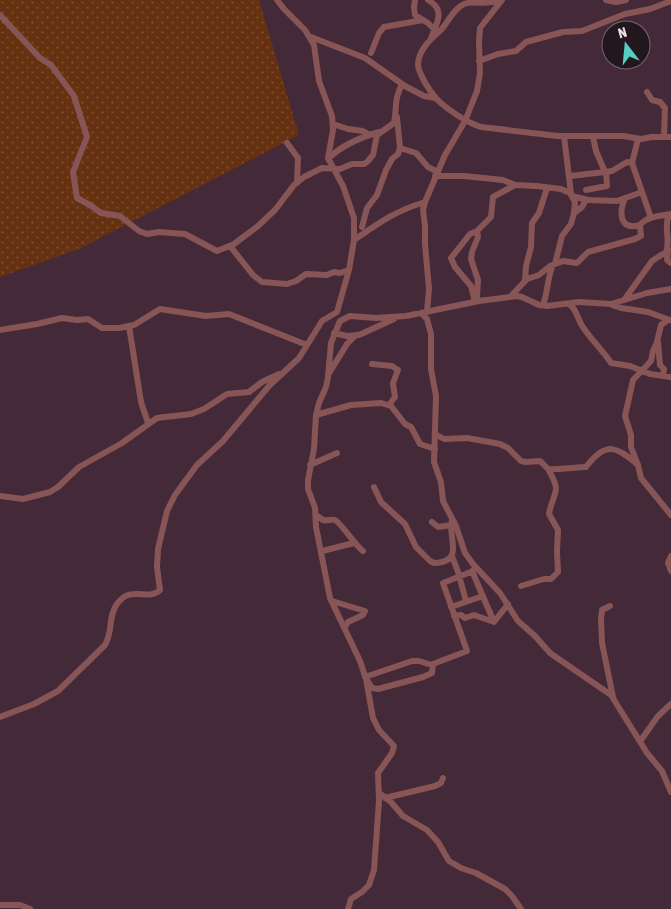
<svg xmlns="http://www.w3.org/2000/svg" width="671" height="909" font-family="'Asap Condensed',sans-serif">
	<defs>
		<pattern id="green-dots" width="8" height="8" patternUnits="userSpaceOnUse" patternTransform="scale(1.25)"><rect width="8" height="8" fill="#653110"/><path d="M2 2h.1M6 6h.1" fill="none" stroke="#7b4e33" stroke-width="1.8" stroke-linecap="round"/></pattern>
	</defs>
	<rect width="100%" height="100%" fill="#442a39"/>
	<path fill="url(#green-dots)" d="M0 0H259L299 135 79 249 0 277Z"/>
	<g fill="none" stroke-linecap="round" stroke-linejoin="round">
		<path stroke="#875556" stroke-width="6" d="M415 0 414 7 415 15 428 23 434 29
			M428 0C446 10 437 23 431 38
			M498 0C485 6 475 0 464 4 453 9 449 21 441 30 431 39 419 49 418 64 418 70 421 74 423 79 433 97 439 103 457 115 465 120 471 124 481 127L558 136H623L641 139 652 137H671
			M606 0 616 2 626 0
			M0 15 40 58 51 65 74 96 87 137 73 172 77 198 90 205 101 213 120 216 139 231 147 234 159 232 185 234 217 251 234 244 258 226 275 210 294 185 304 177 322 168 340 169 352 164H364L367 162 373 155 377 135 394 123C397 108 394 99 402 84
			M311 37 365 58 405 86 424 96 435 98
			M371 53 379 33 384 27 423 20
			M479 61 498 54 516 51 526 42 563 32 582 31 625 14 650 9 671 1
			M647 92 652 100 660 102 665 108 664 136
			M333 124 348 129 363 131 370 135
			M564 136 571 194
			M593 137 596 151 605 172 612 171 627 162 632 163 651 218
			M287 143 298 158 297 183
			M400 148 416 153 428 167 438 172
			M329 158C341 146 362 137 379 132
			M632 163 638 139
			M435 176H464L503 180 515 185 536 186 561 189 570 193 575 202 574 213 571 224 562 236 555 264
			M570 176 605 172
			M586 190 607 186 606 172
			M572 196 588 200 617 201 642 192
			M625 198C619 212 619 231 640 225
			M574 213 582 207 586 200
			M362 227 367 208 377 195 386 170 392 159 398 154 400 148 397 117
			M477 231 478 237 472 252 471 259 478 280 477 297 478 299
			M354 240C379 223 395 211 425 202
			M230 246 253 275 262 282 287 284 296 281 306 274 327 275 334 272 340 273 349 270
			M668 249 667 260 671 263
			M525 281 526 266 531 247 532 223 539 213 547 188
			M511 296 527 279 539 275 550 266 563 261 577 263 588 252 635 239 641 236 640 225C647 216 661 216 671 214
			M624 300 652 261 666 252C671 239 663 227 669 215
			M475 302 471 286 455 267 451 258 470 234 477 231 491 217 493 197 515 185
			M568 304C576 307 577 317 581 324 589 338 602 349 611 363L630 366 650 374 671 377
			M543 305C548 292 547 278 553 265
			M612 305 621 308 648 312 670 320
			M427 312 429 289 425 244V226L423 210 425 202 445 155 465 121 477 91 480 73 479 42 480 28 502 0
			M421 313 427 319 431 334V369L436 396 434 462 441 482 443 501 456 526 465 553 473 564 500 593 518 621 535 636 550 653 611 695 647 753 662 771 671 792
			M668 320 661 325 657 342 653 351 651 361 633 380 625 416 631 435V447L638 465 641 478 671 515
			M129 326 141 402 148 423
			M0 330 37 324 62 318 77 320 88 319 102 328H119L134 325 160 309 206 316 229 314 307 345
			M334 333 347 336 359 335 394 319
			M658 342 660 365 664 369 663 376
			M372 364 392 366 398 370 393 383 395 397 389 405
			M328 375 347 344 356 335
			M316 415 351 405 381 403 391 406 405 424 411 427 420 444 435 449
			M435 434 444 439 467 438 500 444 508 448 521 461 526 462 540 461C543 463 546 468 549 469 552 470 580 467 586 467 606 441 616 446 638 465
			M310 465 337 453
			M374 487 381 502 405 524 416 547 430 561 434 563C466 562 447 537 452 520
			M0 496 23 499 50 492 58 487 79 467 122 443 157 418 191 414 204 409 227 394 249 392 262 382 279 374
			M316 515 323 520C327 521 332 519 335 520 340 522 356 546 363 551
			M432 522 438 527 451 525
			M322 551 354 543
			M452 556 458 572 466 601
			M671 556 668 563 671 571
			M472 571 494 622
			M521 586 544 579H551L558 572 557 552 558 530 549 514C553 491 563 494 548 469
			M332 601 365 611 363 615 348 622 345 627
			M610 606 602 610 601 619 602 643 613 697
			M451 607 483 596
			M454 616 461 615 465 618 474 615 494 622 508 604
			M365 677 412 661H419L432 665
			M367 680 372 688 378 689 423 677 432 673 433 664 467 651 443 583 473 571 475 567
			M0 717 34 704 58 691 105 645C113 632 108 616 117 604 131 584 148 602 160 590L157 567 158 549 167 511 175 495 197 465 223 441 269 386 299 358 322 321 337 312 349 270 354 240V218L343 186 328 158 333 130 332 116 319 81 314 45 305 30 284 9 277 0
			M641 740 658 716 671 704
			M379 793 390 801 403 816 427 830 438 842 449 861 461 868 476 873 505 889 512 896 521 909
			M385 798 435 786 441 783 443 778
			M0 905H20L30 909
			M348 909 351 899 362 892 369 885 374 870 379 801 378 773 392 753 394 746 379 730 373 718 366 679 360 661 330 598 316 527 315 508 308 489V480L314 449 316 415 319 403 326 387 328 377 331 343 340 321 350 316 376 318 406 316 479 301 517 296 522 297 539 305 547 306 579 302 611 304 647 293 671 289"/>
	</g>
	<g transform="translate(626 45) rotate(344)"><circle r="24" fill="#23171e" stroke="#74666e"/>
	<path d="M0-4L9 19L0 12L-9 19Z" fill="#56cec3"/>
	<text y="-8" font-size="14" font-weight="bold" text-anchor="middle" fill="#eedde6">N</text>
	</g>
</svg>
